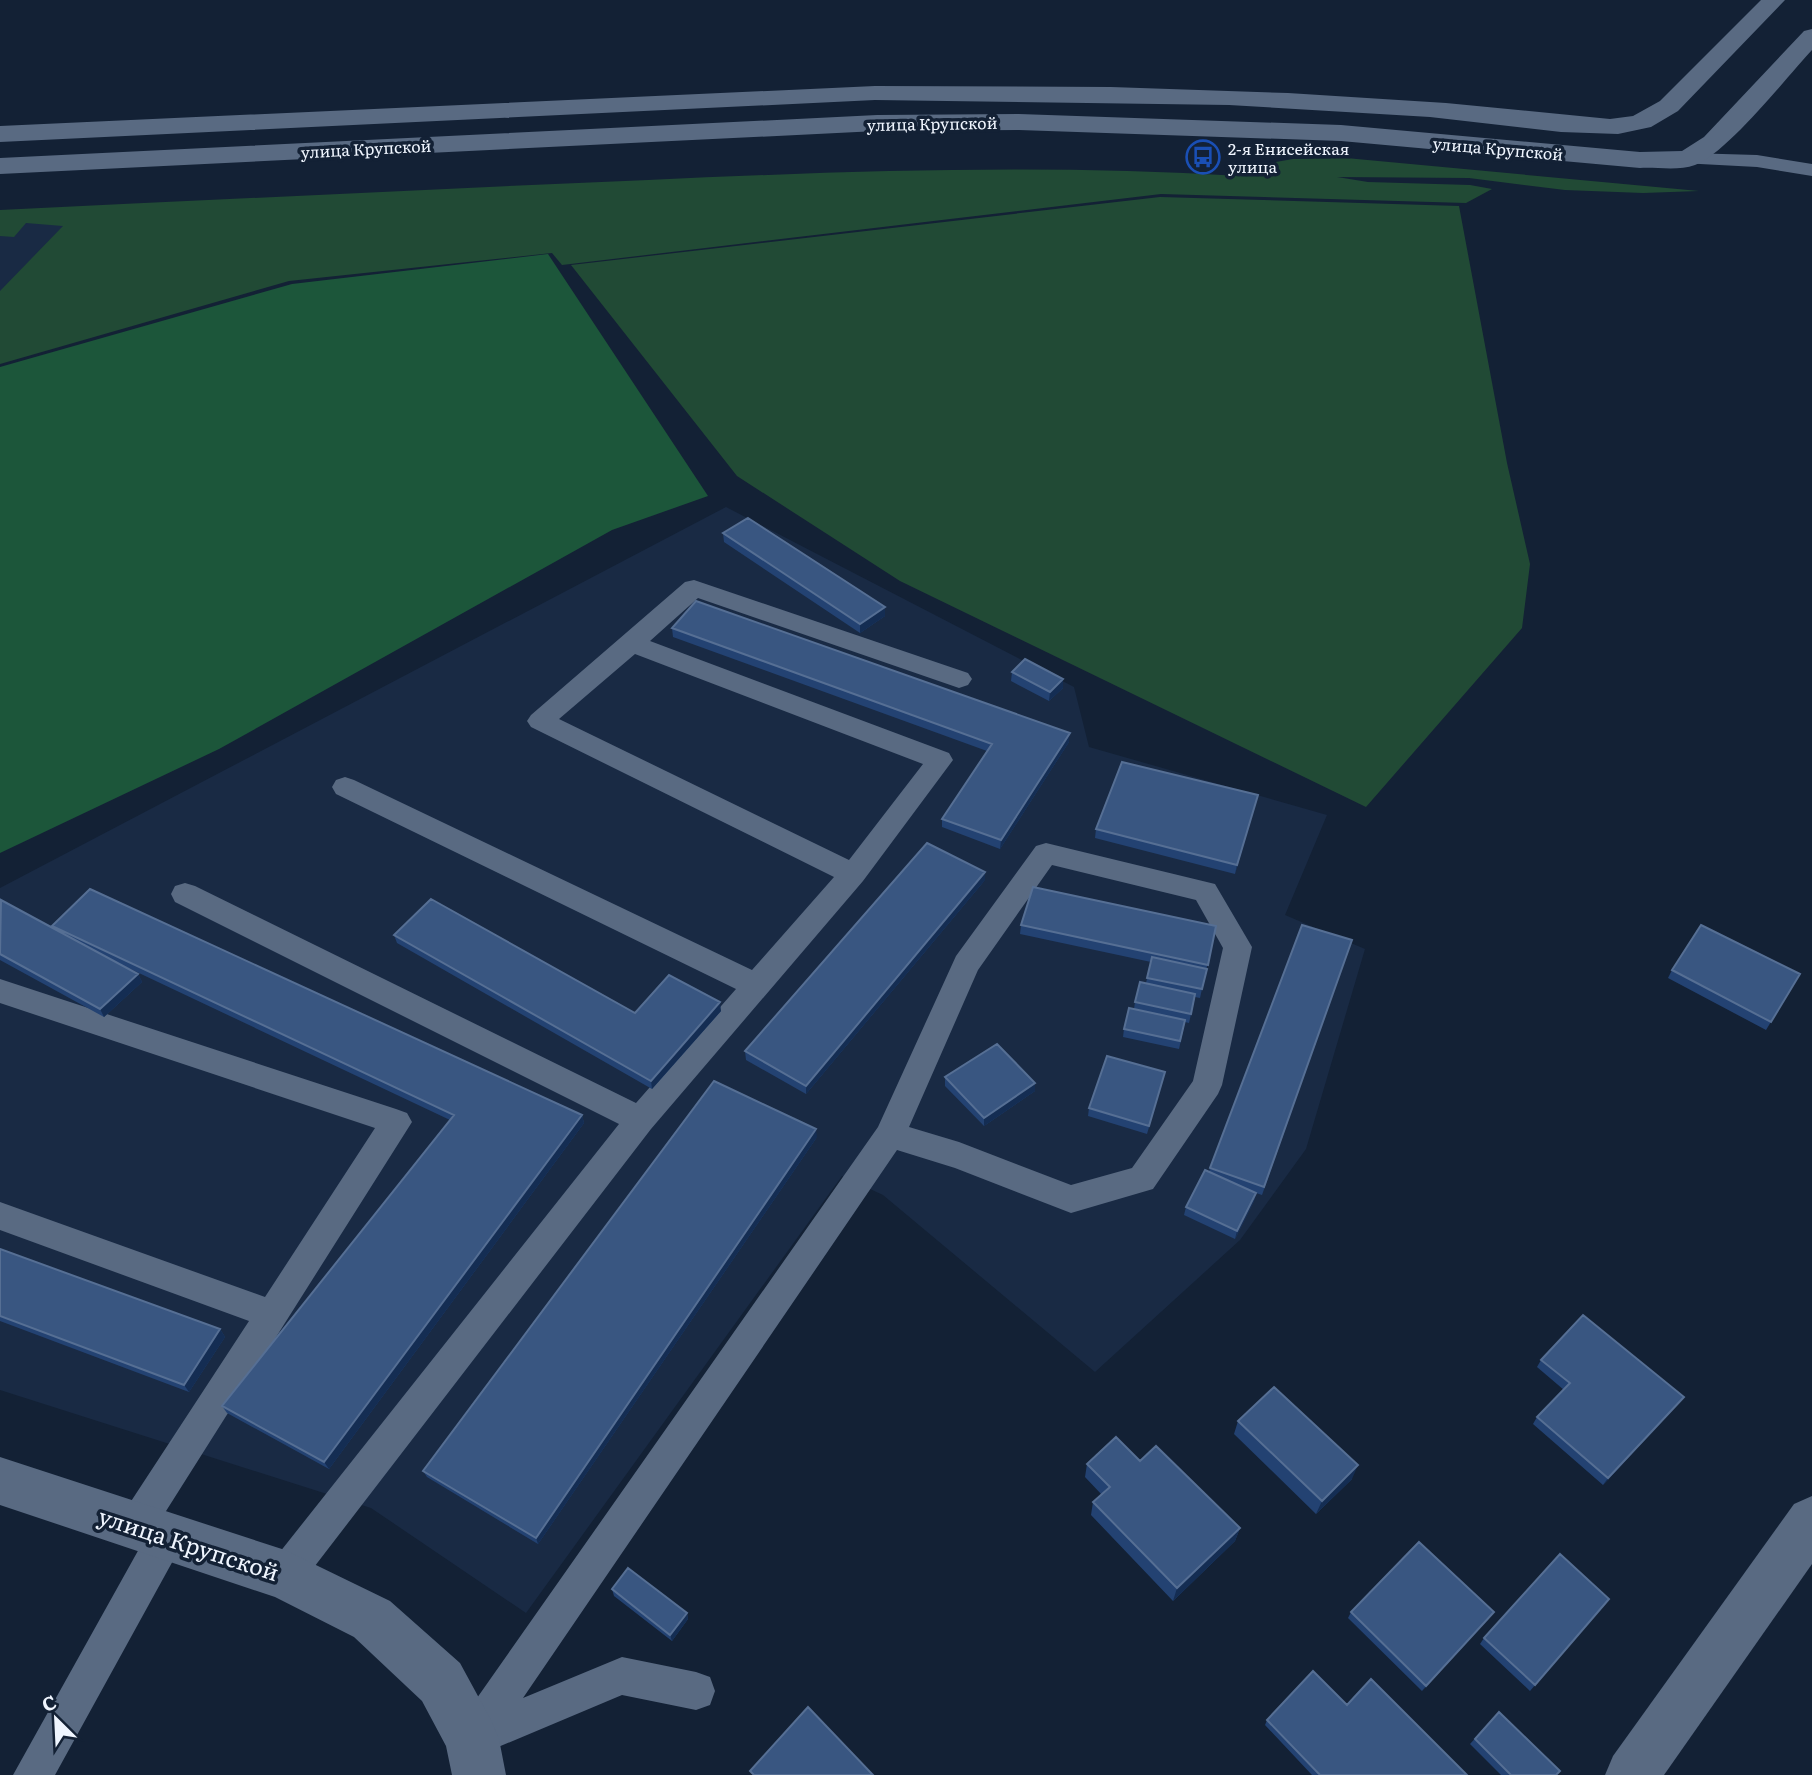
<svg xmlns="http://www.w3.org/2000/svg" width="1812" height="1775" font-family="Literata,serif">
	<rect width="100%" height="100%" fill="#132135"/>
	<path fill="#192a44" d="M0 212 104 221 0 307Z
		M726 507 1074 687 1089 747 1327 815 1285 915 1365 949 1306 1149 1240 1240 1095 1372 883 1195 842 1176 526 1613 371 1508 0 1390V888Z"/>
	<path fill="#214a35" d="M1346 158 1699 191 1643 193 1565 190 1469 178 1337 177 1368 182 1470 185 1492 189 1466 203 1161 194 562 265 552 253 289 281 0 364V291L63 226 26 223 14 237 0 236V210C216 200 432 189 648 180 845 171 1042 164 1240 176L1257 171 1258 165 1293 159Z
		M1160 197 1459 206 1507 463 1530 564 1522 628 1366 807 900 581 737 476 571 265Z"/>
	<path fill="#1c563a" d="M548 254 708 496 612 530 219 749 0 853V367L292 284Z"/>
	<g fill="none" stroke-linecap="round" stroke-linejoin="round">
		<path fill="#596a82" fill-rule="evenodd" d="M1688 153 1757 155 1812 164V176L1757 167 1681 163 1679 159 1681 155Z
			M694 580 968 673 972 679 968 685 959 688 698 598 650 641 949 753 953 760 863 881 651 1129 298 1588 285 1593 272 1588 267 1575 272 1562 619 1124 175 902 171 894 175 886 185 883 195 886 636 1103 736 989 336 794 332 787 336 780 345 777 354 780 752 970 834 877 531 727 527 721 531 715 685 582ZM635 654 923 764 849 860 559 719Z
			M1046 843 1215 884 1252 947 1222 1085 1218 1094 1153 1189 1071 1213 955 1168 897 1150 523 1698 622 1657 696 1672 710 1677 715 1691 710 1705 696 1710 622 1695 472 1758 458 1753 453 1739 458 1725 878 1127 956 956 1036 846ZM1052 865 1196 900 1223 948 1193 1081 1132 1168 1071 1185 959 1142 909 1127 978 970Z
			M0 979 396 1109 407 1113 412 1122 161 1519 167 1517 180 1522 185 1535 180 1548 55 1775H13L144 1540 137 1543 124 1538 119 1525 124 1512 249 1321 0 1230V1202L265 1297 375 1128 0 1003Z"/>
		<path fill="#596a82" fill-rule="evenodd" d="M1812 1496V1564L1664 1775H1605L1613 1756 1794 1504Z"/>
		<path fill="#596a82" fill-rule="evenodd" d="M1761 0H1785L1678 111 1651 127 1618 134 1561 132 1430 117 1229 105 875 100 0 142V126L875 86 1111 87 1288 93 1446 103 1610 119 1633 116 1660 101Z
			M1812 29V50C1787 77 1726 154 1695 165 1679 171 1657 167 1640 168L1341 141 1019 130 877 131 0 174V158L877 115 1019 114 1341 125 1640 152 1682 151 1704 137 1804 31Z
			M0 1457 285 1550 390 1601 460 1663 491 1720 499 1739 506 1775H452L446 1746 422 1701 354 1637 275 1597 0 1505Z"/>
	</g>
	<path fill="#234272" d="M723 533 885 616 860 633 724 542Z
		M672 628 1069 742 1000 849 942 827V819L987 751 673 637Z
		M1012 672 1063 679V688L1049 701 1011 681Z
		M1258 795 1235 874 1095 838 1096 829Z
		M985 880 806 1094 746 1060 745 1051Z
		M0 901 53 928 52 926 582 1115 584 1123 329 1469 227 1413 222 1406 450 1120 122 965 138 974 142 982 104 1017 0 960Z
		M1021 925 1216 926 1200 998 1195 997 1189 1023 1185 1022 1179 1049 1123 1037 1124 1029 1134 1009 1135 1002 1146 983 1151 962 1020 934Z
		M394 935 635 1013 721 1011 652 1089 397 943Z
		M1352 940 1262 1195 1256 1193 1254 1201 1235 1239 1184 1215 1186 1207 1209 1172 1210 1168Z
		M1672 970 1800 974 1766 1030 1668 978Z
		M1165 1072 1147 1134 1088 1116 1089 1108Z
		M945 1077 1035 1091 984 1126 945 1086Z
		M817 1137 538 1544 427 1477 423 1471Z
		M0 1249 220 1329 225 1337 189 1392 0 1321Z
		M1541 1360 1684 1397 1603 1485 1533 1424 1537 1417 1564 1390 1537 1367Z
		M1238 1421 1352 1479 1316 1514 1234 1434Z
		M1140 1461 1240 1528 1235 1541 1173 1601 1091 1515 1093 1502 1102 1495 1085 1477 1087 1464Z
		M612 1589 687 1613 688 1619 672 1641 614 1596Z
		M1609 1599 1530 1691 1480 1644 1484 1638Z
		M1351 1612 1489 1618 1422 1691 1348 1618Z
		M1347 1705 1467 1775H1312L1265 1725 1267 1720Z
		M1499 1712 1556 1775H1501L1470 1744Z"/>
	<path fill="#142d53" d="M885 607V616L860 633V624Z
		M1063 679V688L1049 701 1050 692Z
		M1070 733 1069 742 1000 849 1001 840Z
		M1258 795 1256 804 1235 874 1237 865Z
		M985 872V880L806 1094V1086Z
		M138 974 142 982 104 1017 100 1009Z
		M720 1002 721 1011 652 1089 651 1081Z
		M1035 1083V1091L984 1126V1118Z
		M582 1115 584 1123 329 1469 324 1462Z
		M816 1129 817 1137 538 1544 536 1538Z
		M1256 1193 1254 1201 1235 1239 1237 1231Z
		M220 1329 225 1337 189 1392 184 1385Z
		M1684 1397 1678 1404 1603 1485 1608 1478Z
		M1358 1465 1352 1479 1316 1514 1322 1501Z
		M1240 1528 1235 1541 1173 1601 1177 1588Z
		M1494 1612 1489 1618 1422 1691 1426 1686Z
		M687 1613 688 1619 672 1641 670 1635Z"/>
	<path fill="#395681" stroke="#566f94" stroke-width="2" d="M748 518 885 607 860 624 723 533Z
		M696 601 1070 733 1001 840 942 819 992 744 672 628Z
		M1025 659 1063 679 1050 692 1012 672Z
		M1122 762 1258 795 1237 865 1096 829Z
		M927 843 985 872 806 1086 745 1051Z
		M1033 887 1216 926 1208 965 1021 925Z
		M90 889 582 1115 324 1462 222 1406 454 1115 52 926Z
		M431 899 635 1013 669 975 720 1002 651 1081 394 935Z
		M1 900 138 974 100 1009 0 954Z
		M1302 925 1352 940 1264 1187 1210 1168Z
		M1701 925 1800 974 1771 1022 1672 970Z
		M1152 957 1207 969 1202 989 1147 978Z
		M1140 982 1195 994 1191 1014 1135 1002Z
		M1129 1008 1185 1020 1180 1041 1124 1029Z
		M997 1044 1035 1083 984 1118 945 1077Z
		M1107 1056 1165 1072 1149 1126 1089 1108Z
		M714 1081 816 1129 536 1538 423 1471Z
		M1205 1170 1256 1193 1237 1231 1186 1207Z
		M0 1249 220 1329 184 1385 0 1316Z
		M1583 1315 1684 1397 1608 1478 1537 1417 1570 1383 1541 1360Z
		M1274 1387 1358 1465 1322 1501 1238 1421Z
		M1116 1437 1140 1461 1156 1446 1240 1528 1177 1588 1093 1502 1110 1487 1087 1464Z
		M1419 1542 1494 1612 1426 1686 1351 1612Z
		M1560 1554 1609 1599 1535 1685 1484 1638Z
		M628 1568 687 1613 670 1635 612 1589Z
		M1313 1671 1347 1705 1371 1679 1467 1775H1320L1267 1720Z
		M808 1707 873 1775H754L750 1771Z
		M1499 1712 1560 1771 1556 1775H1511L1475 1739Z"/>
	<defs>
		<symbol id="bus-ring" viewBox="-11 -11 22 22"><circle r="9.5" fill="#132135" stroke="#1a4fb4" stroke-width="1.5"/><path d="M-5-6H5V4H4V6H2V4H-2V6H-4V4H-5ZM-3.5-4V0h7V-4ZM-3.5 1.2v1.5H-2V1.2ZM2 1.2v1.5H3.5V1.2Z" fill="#1a4fb4"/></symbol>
	</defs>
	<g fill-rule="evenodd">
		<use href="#bus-ring" x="1184" y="138" width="38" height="38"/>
	</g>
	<g text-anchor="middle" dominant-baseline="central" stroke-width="7" stroke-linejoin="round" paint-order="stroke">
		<g font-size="16" fill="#eff5fe" stroke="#132135">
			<text transform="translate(932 123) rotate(-1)">улица Крупской</text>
			<text transform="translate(366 148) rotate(-3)">улица Крупской</text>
			<text transform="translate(1498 148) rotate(5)">улица Крупской</text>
		</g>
		<g font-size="16" fill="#eff5fe" stroke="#132135" text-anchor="start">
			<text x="1228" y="148">2-я Енисейская<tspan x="1228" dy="18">улица</tspan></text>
		</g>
		<g font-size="23" fill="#eff5fe" stroke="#132135">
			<text transform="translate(189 1543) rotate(18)">улица Крупской</text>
		</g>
	</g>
	<g transform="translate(56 1719) rotate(336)" stroke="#132135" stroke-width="5" paint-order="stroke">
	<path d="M0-5L12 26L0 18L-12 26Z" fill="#eff5fe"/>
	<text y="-10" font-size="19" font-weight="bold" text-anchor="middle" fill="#eff5fe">С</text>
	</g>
</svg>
